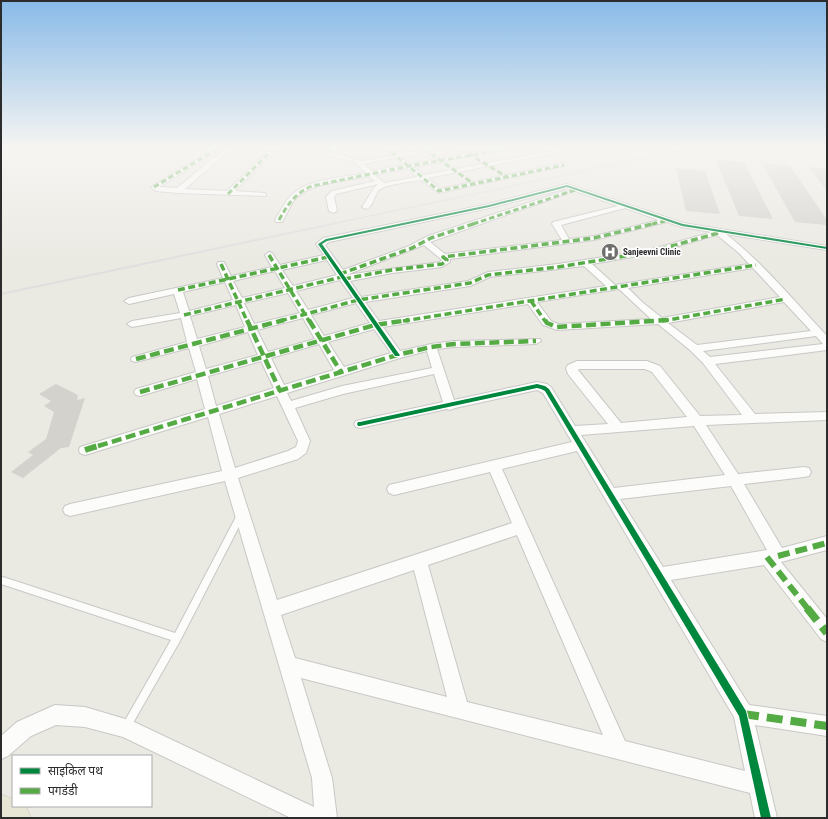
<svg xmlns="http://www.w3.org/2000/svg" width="828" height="819" font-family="'Roboto Condensed','Noto Sans Devanagari',sans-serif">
	<rect width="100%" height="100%" fill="#eae9e2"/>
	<path fill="#d3d2cd" d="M716 160 744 162 773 219 739 216Z
		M762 163 790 166 827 220V225L795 222Z
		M809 167 827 169V191Z
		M676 168 705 171 720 214 686 211Z
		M56 384 78 395 77 400 85 398 69 447 61 448 23 478 11 472 33 455 28 452 46 439 54 412 44 406 51 401 39 394Z"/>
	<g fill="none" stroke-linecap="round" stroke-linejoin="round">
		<defs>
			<path id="service" d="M241 512 244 513 245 515 180 641 129 730 126 732 123 730 121 727 123 724 171 640 1 584V578L3 577 175 633 238 513Z"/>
			<path id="minor" d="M213 149H220L159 187 177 188 224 149H231L185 189 227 191 270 149H276L235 191 264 193 266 194V196L178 193 156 191 151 187Z
				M308 149H318L361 161 392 156 388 152 391 150 398 154 428 149H441L401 157 409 164 494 149H508L413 167 424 175 562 149H575L428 178 440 189 564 163 567 165 439 193 421 180C411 182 384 184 378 191 374 197 373 207 366 209L362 207 374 188 378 184 336 194 334 197 337 211 333 213 329 211 326 197 332 191 375 181 369 176C348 181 312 182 296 198 290 205 287 214 282 222H276L275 220C281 210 286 199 295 192 312 179 345 177 366 173L355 162ZM395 158 403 165 372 171 364 164ZM407 168 417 177 384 183 375 175Z
				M567 184 683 223 827 246V250L726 234C763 263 794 301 827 336V350L715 364 755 414 827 412V420L706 425 738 474 804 467 809 468 811 472 809 476 804 477 744 484 782 548 827 536V550L781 562 827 619V642L821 639 764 565 671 580 749 705 827 716V736L755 725 777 818H755L750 793 301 678 332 778 337 818H291L123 737 85 727 56 725 31 736 8 756 1 759V736L17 722 55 705 85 707 132 721 314 807 312 778 225 481 70 516 65 514 63 510 65 506 70 504 222 471 208 417 85 455 80 453 79 450 80 447 205 409 197 379 140 396 136 395 134 392 136 389 196 372 189 348 136 362 132 361 131 359 132 357 187 342 181 318 132 327 127 324 132 321 180 313 174 294 129 304 124 301 129 298 223 278 217 264 218 262H224L231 276 272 267 265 255 269 252 272 253 280 265 324 255 316 244 323 238 489 204ZM567 188 618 206 553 222 552 224 562 240 445 254 430 242 566 194 567 193 564 191 428 236 409 246 343 270 325 245 329 242 489 208ZM625 208 659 220 594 236 569 239 561 225ZM667 222 682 227 712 232 649 250 558 264 488 272 468 281 361 297 350 281 392 273 442 267 450 262V259L594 240ZM717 235 739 253 749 264 615 285 592 264 650 254ZM424 245 442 260 440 262 346 275ZM327 260 337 275 293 286 282 270ZM584 266 606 286 379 321 365 302 470 286 490 277ZM753 268 780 297 662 318 642 302 628 288ZM275 271 285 288 242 298 233 281ZM340 280 353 298 308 310 296 291ZM225 282 233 300 189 311 183 292ZM619 289 651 319 558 324 551 321 537 302ZM288 293 300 313 254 324 244 303ZM784 302 811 331 697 345 668 323ZM356 303 370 323 324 336 311 315ZM528 304 543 325 557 330 658 324 691 351 703 363 742 415 700 416 660 366 647 361H577L568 365 566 368 568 374 608 424 575 426 551 387 547 384 537 382 454 400 437 349 454 347 536 344 541 341 540 339 454 341 431 344 400 351 383 327ZM236 305 245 327 197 339 190 316ZM303 318 315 339 268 352 257 330ZM374 329 391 353 344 367 328 342ZM248 332 258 355 206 369 199 346ZM816 336 823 344 710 357 703 351ZM319 344 334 370 284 385 271 358ZM427 351 432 368 342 386 291 401 287 393 400 358ZM261 361 274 388 216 406 208 376ZM579 369H645L652 372 687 417 621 423 578 370ZM434 374 443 402 360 420 356 421 354 424 356 427 360 428 447 409 450 410 455 408 537 390 543 393 572 442 389 485 387 489 389 493 394 495 490 472 512 523 277 600 238 478 298 459 306 453 310 441 295 408 343 394ZM277 396 298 441 296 447 288 451 235 468 219 414ZM694 426 725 475 614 488 581 435ZM577 451 734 717 745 771 625 741 502 469ZM731 486 767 550 663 567 620 499ZM517 535 603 735 467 702 428 565ZM414 570 447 697 295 658 281 615Z"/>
			<path id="primary" d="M1 794 13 799V806H26L31 818H1Z"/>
		</defs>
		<use href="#service" stroke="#c8c8c7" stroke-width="2"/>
		<use href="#minor" stroke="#c8c8c7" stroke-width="2"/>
		<use href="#primary" stroke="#c6c5c2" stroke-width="1"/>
		<use href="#service" fill="#fcfcfb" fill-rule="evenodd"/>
		<use href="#minor" fill="#fcfcfb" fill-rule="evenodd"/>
		<use href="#primary" fill="#e7e6d5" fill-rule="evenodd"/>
		<path stroke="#dfdfdf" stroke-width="1.5" d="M332 224 687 149"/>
		<path stroke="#dfdfdf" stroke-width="2" d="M1 294 337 223"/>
		<path stroke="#54ab44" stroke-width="3" stroke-dasharray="5.5 3" stroke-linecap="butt" d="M424 149 474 184
			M461 149 507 177
			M327 152 333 149
			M391 152 439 191 564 165
			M154 187 217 149
			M228 194 273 149
			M279 220C288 204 295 193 312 186L409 166 505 149
			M473 224 575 190
			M652 224 665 221"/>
		<path stroke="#54ab44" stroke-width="3.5" stroke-dasharray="7 3.5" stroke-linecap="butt" d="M269 255 309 321
			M221 264 247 321
			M340 274 412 248 431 238 476 223
			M344 279 392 270 442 264 447 260 443 257 594 238 656 223
			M178 290 328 257
			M531 301 545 321
			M184 315 342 277
			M280 321 358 300 470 283 488 275 558 267 650 252 718 233
			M403 321 756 265
			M662 321 786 299"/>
		<path stroke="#54ab44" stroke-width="4.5" stroke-dasharray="10 4.5" stroke-linecap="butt" d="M247 320 280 391
			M309 320 341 372
			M545 320 547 323 557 327 668 320
			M136 359 284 320
			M140 392 375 325 409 320
			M98 446 397 355 431 347 454 344 536 341"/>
		<path stroke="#54ab44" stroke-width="6" stroke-dasharray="12 6" stroke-linecap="butt" d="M85 450 101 445
			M778 556 827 543
			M767 557 808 609"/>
		<path stroke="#54ab44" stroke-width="8" stroke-dasharray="16 8" stroke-linecap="butt" d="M807 608 827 633
			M743 714 827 726"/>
		<defs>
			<path id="cycleway" d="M567 185 683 224 827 247V249L682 226 567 187 489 207 327 241 322 244 399 354 400 355 399 356H395L318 244 326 239 489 205Z
				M537 384 545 386 549 389 746 711 771 818H761L739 716 545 391 541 389 537 388 360 426H358L357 424 358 422H360Z"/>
		</defs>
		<use href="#cycleway" stroke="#fff" stroke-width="2"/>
		<use href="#cycleway" fill="#00873e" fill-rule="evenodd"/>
	</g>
	<linearGradient id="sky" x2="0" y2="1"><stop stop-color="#88bae8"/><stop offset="0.56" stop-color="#f6f5f2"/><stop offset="1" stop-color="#f6f5f2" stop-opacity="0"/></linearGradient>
	<rect width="828" height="264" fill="url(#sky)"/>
	<defs>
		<symbol id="hospital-disc" viewBox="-11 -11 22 22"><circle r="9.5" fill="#6e6e6c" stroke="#fff"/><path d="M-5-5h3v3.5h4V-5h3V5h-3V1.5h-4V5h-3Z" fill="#fff"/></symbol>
	</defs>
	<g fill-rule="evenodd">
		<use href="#hospital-disc" x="600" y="242" width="20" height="20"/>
	</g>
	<g text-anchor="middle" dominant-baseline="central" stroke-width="3.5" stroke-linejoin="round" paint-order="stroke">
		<g font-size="9" font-weight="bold" fill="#2c2c2c" stroke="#fff" text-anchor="start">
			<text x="623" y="252">Sanjeevni Clinic</text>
		</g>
	</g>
	<rect width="828" height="819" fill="none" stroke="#2c2c2c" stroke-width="4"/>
	<rect x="12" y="755" width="140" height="52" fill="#ffffff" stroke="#ababab"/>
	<rect x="20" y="768" width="20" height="6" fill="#00873e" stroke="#ababab"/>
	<text x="48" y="775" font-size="12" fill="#2c2c2c">साइकिल पथ</text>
	<rect x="20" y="788" width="20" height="6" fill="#54ab44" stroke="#ababab"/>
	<text x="48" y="795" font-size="12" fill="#2c2c2c">पगडंडी</text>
</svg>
